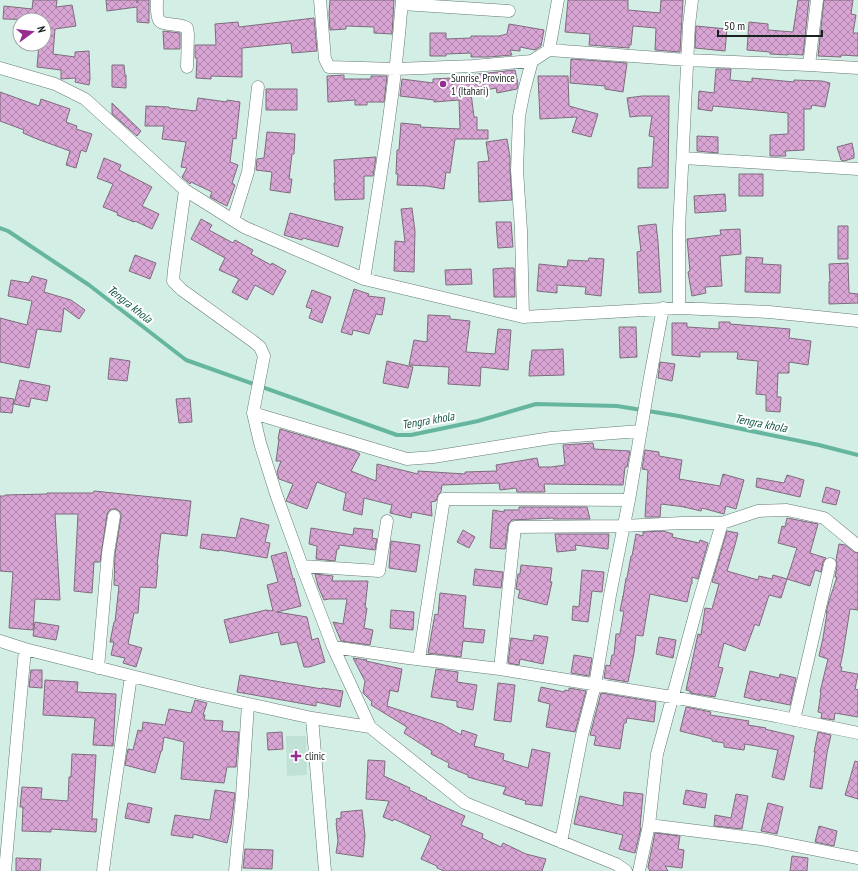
<svg xmlns="http://www.w3.org/2000/svg" width="858" height="871" font-family="'PT Sans Narrow',sans-serif">
	<defs>
		<pattern id="building-cross-hatch" width="8" height="8" patternUnits="userSpaceOnUse"><rect width="8" height="8" fill="#d9a5d4"/><path d="M0 0l8 8M0 8l8-8" fill="none" stroke="#af86ab"/></pattern>
	</defs>
	<rect width="100%" height="100%" fill="#d3eee5"/>
	<path fill="#bfe1d6" d="M286 736H306L307 775 287 776Z"/>
	<g fill="none" stroke-linecap="round" stroke-linejoin="round">
		<path stroke="#66b69f" stroke-width="4" d="M0 228 8 231 89 285 186 360 397 435H411L478 421 536 404 617 406 679 416 819 445 858 455"/>
	</g>
	<path fill="url(#building-cross-hatch)" stroke="#7d6d7c" d="M33 0H57L56 7 72 5 76 26 55 29 53 54 75 57V52L89 51 90 79 89 85 75 82 76 78 61 79V70L37 67 39 44H44V20L3 19 4 6 32 9Z
		M106 0H137V3L138 0H149V23L137 22V7L107 11Z
		M330 0H394L392 34 374 33V27L346 26V29L330 30 329 14Z
		M568 0H628V10L660 13 661 0H683L680 52 655 50 656 28 633 26 631 45H629V48L589 45 590 34 565 32Z
		M798 0H809L803 55 788 54V55L770 54V52L747 50 749 22 768 24V30L793 32Z
		M824 0H853L851 14 856 15 853 33H858V56L841 55V57L818 56Z
		M314 18 317 51 292 53 291 43 242 48V77L211 76V79L196 78 197 58H195V45H216L215 24 238 22 239 27Z
		M509 24 544 30 541 46 535 50 520 47V51L510 50 512 55 489 57H471V53L446 54V56H430V33H446V39L471 38V36H499L507 34Z
		M696 26 727 29 725 51 695 48Z
		M163 31 180 33V49H164Z
		M571 59 627 63 623 92 605 89V86L570 83Z
		M112 65H124L125 75H126V88L112 87Z
		M716 69H731L730 80 752 82V78L794 82V80L822 81 830 83 825 107 812 105 811 109H804V150L785 151 786 156H770V135L788 134V113L713 106 712 111 698 109 699 91 714 93Z
		M515 70 518 84 517 89 497 93 496 88 471 93 474 117H477V130H488V139H455L450 173 446 172 444 189 427 186 397 185 398 174H396L397 150H399L401 123 421 125 420 127 460 129 459 100 434 102V100L400 96 402 79 433 83V79L452 78V77Z
		M344 75V79H371V76H387L384 102H367V105H355V100L328 102 327 76Z
		M538 76H568L569 106 598 114 591 137 572 132 577 117 540 119Z
		M266 89H297V110H266Z
		M0 92 39 106 41 99 70 109 66 122 77 126 76 129 92 134 86 152 81 150 76 168 66 165 70 151 37 139 23 133 24 130 0 121Z
		M642 96H669L668 188H638V168L652 167 654 137 649 136 652 116H639L630 117 627 98Z
		M198 98 227 102V100L240 102 236 139 233 138 230 162 238 165 232 183 235 185 227 206 219 202 210 197 212 192 191 182 190 184 182 177 187 168 181 167 186 142 162 139 164 126H145L146 106 169 107V108L196 111Z
		M112 103 141 131 137 136 112 114Z
		M267 132 295 134 294 154H292L289 179H292L290 193 270 190 272 172 256 170 257 159 264 158Z
		M697 136 718 137V153L697 151Z
		M507 139 510 157V170L512 200 479 202 478 162 489 161 486 142Z
		M852 143 854 153V158L844 161 841 160 837 147Z
		M376 157 373 176H364V199L335 200 334 183H335L334 160Z
		M104 158 121 165 119 170 152 187 142 206 159 214 152 229 135 221 134 222 117 215 118 213 103 207 113 184 97 178Z
		M739 174H763V196H739Z
		M725 194 726 211 695 213 694 196Z
		M412 208 415 231 414 272 394 271 395 241 405 242 401 209Z
		M290 213 343 227 338 247 303 238 302 240 284 235Z
		M201 219 212 225 209 230 233 243 235 240 253 250 251 254 271 265 272 263 286 271 273 295 255 285 247 300 232 292 239 279 219 270 225 258 191 239Z
		M496 222H511L513 247 498 248Z
		M656 224 658 241 661 292 639 293 637 252 641 251 638 226Z
		M838 226H848V259H838Z
		M740 229 741 254 720 256 722 286 705 287 706 293 692 296 688 272 690 271 687 239 721 235 720 230Z
		M135 255 156 263 150 279 129 271Z
		M746 257 763 258 762 264 781 265 780 293 745 292Z
		M589 258 604 259 601 296 585 294 586 287 557 285V293L537 291 539 264 567 267 568 260 588 261Z
		M848 263 849 293 858 294V303L829 304V282H830L829 264Z
		M505 268H514L515 297H494L493 269Z
		M471 269 472 284 446 285 445 270Z
		M32 276 47 280 44 292 71 300 85 310 79 319 64 308 61 332 37 329 29 368 0 362V318L27 325 32 301 8 296 11 280 29 283Z
		M354 289 369 294 368 296 385 298 382 315 376 314 369 334 353 330 352 335 341 332Z
		M312 290 331 297 322 323 309 318 312 309 306 307Z
		M428 315 450 316V319L470 321 466 352 495 354 498 329 511 330 508 370 481 367 480 386 448 384 449 367 409 365 414 340 427 342Z
		M719 322H730V324L790 329 789 338 811 341 808 365 789 362V373H778L777 397H781L780 412 766 411V395L756 394 758 361 737 359 738 352H700V357L672 355V323H687V327L719 329Z
		M619 327H636L637 357 620 358Z
		M563 349 564 375 529 376 530 361H531L532 350H544Z
		M110 358 130 361 127 381 108 379Z
		M387 361 413 367 408 388 383 383Z
		M660 362 675 364 672 381 658 378Z
		M20 380 50 386 47 401 31 398 29 407 14 404Z
		M0 397 14 399 12 413 0 412Z
		M190 398 192 422 179 423 176 399Z
		M280 429 355 451 360 454 351 471 376 481 377 464 418 474V471L465 474V472L497 471 496 465 537 458 539 467H551L565 465 563 445 593 443 594 449 630 451 627 467H625L623 485 544 484 545 492H517L516 488 500 490 499 483 442 485 441 492 438 495 436 501 431 502 432 516 412 512 411 518 390 513 392 505 364 498 362 515 343 510 346 493 317 482 307 509 286 501 293 484 279 479 277 472 281 461H276L279 439H278Z
		M645 450 659 452V456L682 460 679 479 720 486 723 474 744 480 736 509 726 506 724 514 702 508 701 511 684 507H685L661 504 660 517H645L648 470 642 469Z
		M787 475 804 480 800 497 756 487 757 478 784 483Z
		M826 487 840 491 836 505 822 502Z
		M94 491 191 501 187 536 161 533 157 565H158L156 588 140 587 138 613H134L128 644 142 648 136 667 123 663 125 658 111 655 114 642H110L114 622H115L119 586 114 585 115 554 121 517V513L118 510 116 509H111L108 512 107 515 100 562H94L92 593 74 591 78 514H55L60 600 35 599 33 630 9 628 13 572 0 571V496H5V495L47 494V493H93Z
		M519 507H587L590 519H553V518L512 520 509 523 508 526 505 549 490 548 493 510 504 512V510H519Z
		M241 518 269 525 265 542 270 543 267 558 219 550V551L200 548 202 534 236 538Z
		M787 518 818 524 810 553 826 558 823 562 821 572 815 570 810 586 787 579 797 548 778 543 782 526 785 527Z
		M311 528 353 535 354 528 373 530 372 538 377 539 375 550 339 545V549H337L335 561 316 559 317 546 309 544Z
		M463 530 475 537 469 548 457 542Z
		M663 531 673 534 672 537 699 543 700 540 708 543 698 579 692 577V584H691L687 602 650 594 643 636 636 635 634 653 628 682 604 678 606 665 610 666 612 655H614L616 634H620L624 611H620L623 596V597L626 578H627L631 556H632L636 534 643 536V532Z
		M727 531 738 533 735 545 727 571 758 580 759 576 772 579 773 575 787 579 781 598 769 595 759 626 755 624 745 651 724 643 718 667 723 668 715 697 690 693V691L686 690 698 634 701 635 705 608 712 609 719 584 712 582Z
		M555 534H609L608 549 575 545 576 550 557 552Z
		M391 541 420 545 416 572 389 568Z
		M839 544 845 545 854 552 858 553V610L850 609 843 653 840 667H842L841 671 858 674 855 689 858 690V717L835 713 834 720 821 718 822 713 818 712 821 692H820L828 659 819 656 823 638 827 613H826L829 601 837 577H835L837 566 836 560Z
		M286 552 293 579 294 578 301 606 277 612 307 617 312 640 318 638 325 662 309 667H304L297 642 281 645 278 632 230 643 224 620 266 610 273 611 267 585 278 582 271 556Z
		M521 565 552 568 550 582H552L547 605 518 598 520 590 516 589 518 574H520Z
		M475 569 503 572 501 588 473 585Z
		M582 570 604 572 602 592 592 591 588 622 572 620 573 606 579 607Z
		M315 574 333 576 332 581H368L365 608H367L364 628 373 630 370 645 341 641 333 622 343 624 347 599H329L324 600 318 586Z
		M440 593 466 596 463 628 485 630 483 643 463 641 461 657 428 653 435 614 438 615Z
		M391 610 414 612 413 630 390 628Z
		M35 622 59 626 56 640 33 636Z
		M534 635 548 637 543 664 520 659 519 665 508 663 511 638 533 641Z
		M659 637 676 640 673 658 656 654Z
		M574 655 592 658 589 676 571 673Z
		M353 658 367 660 366 661 402 669 398 692 389 690 390 691 387 706 442 724 461 735 462 730 477 735 474 746 504 754 503 760 528 768 532 749 550 753 542 806 525 804 526 801 503 794 506 787 478 780 468 777V775L448 767 449 763 431 754 432 751 404 733 407 727 371 705 372 702 363 693 365 681Z
		M436 669 458 672 457 682 477 685 473 710 457 707V701L431 697Z
		M31 670H42V688L29 687Z
		M750 671 779 678 780 674 796 678 790 705 760 699V701L744 697Z
		M240 675 322 689V688L343 691 340 707 316 702V706L237 692Z
		M45 680 78 682 77 692 116 694 113 746 93 745 95 718 43 715Z
		M498 683 515 685 511 722 494 720Z
		M541 687 564 692 565 690 569 691V688L586 691 575 732 546 727 550 704 538 701Z
		M601 693 656 702 654 722 627 718 626 723H624L620 749 594 745 596 736 590 735Z
		M195 700 207 703 203 715H205L204 720 223 721 222 731 239 732 236 767H227L224 783 181 779 184 742 164 737 162 751H161L155 773 125 765 128 749 133 750 138 730 142 731 143 722 165 725 169 709 191 713Z
		M686 707 711 712 710 715 749 721 748 725 766 728 765 729 794 736 784 780 772 777 778 750 745 744 744 750 724 747V743L712 741V739L680 731Z
		M282 732 283 749 268 750 267 733Z
		M818 732 831 735 827 753 822 789 810 787 815 752H814Z
		M72 754 96 755 92 819H97L96 832 51 829V832L22 831 23 807H20L22 787 42 788 41 799 68 801 69 777H71Z
		M368 760 385 761 384 776 410 788 409 790 427 798 426 799 465 816 461 825 483 834 482 838 501 847 503 843 526 854 546 859 542 871H444L437 868V866L421 859 431 836 394 819 393 821 383 817 389 801 366 799Z
		M855 761 858 762V799L845 795Z
		M215 790 235 793 231 826 227 843 193 834V838L171 835 175 815 210 820Z
		M686 790 707 794 705 808 683 804Z
		M624 792 643 794 640 828H641L635 853 619 849 623 835 574 824 580 796 623 806Z
		M736 794 748 796 742 829 714 826 715 815 731 818Z
		M128 803 152 808 149 823 125 818Z
		M768 803 783 807 777 834 761 831Z
		M362 810 365 836 363 857 336 853 338 841 336 823H337L336 819 341 818V812Z
		M819 826 837 831 834 846 815 842Z
		M655 833 680 836 678 849 684 850 682 868 665 866 668 871H650L648 867Z
		M245 849 273 850 272 869 243 868Z
		M792 856 808 858 807 871H790Z
		M16 858 41 859 40 871H16Z"/>
	<g fill="none" stroke-linecap="round" stroke-linejoin="round">
		<defs>
			<path id="minor" d="M157 0C157 5 156 16 159 20 162 26 180 23 187 28L188 34 187 67
				M320 0 325 59 329 67 396 69 473 66 532 61
				M402 4 509 11
				M549 50 687 60 809 65 817 0
				M809 65 858 68
				M0 68 55 84 85 99 185 190 244 227 364 279 523 317 679 308 769 312 858 321
				M683 158 858 169
				M185 190 174 270 173 281 182 290 254 342 260 347 264 356 253 413
				M233 220 248 172 258 87
				M364 279C379 186 395 94 402 0
				M679 308V229L689 25 692 0
				M523 317 521 230 517 170 519 116 524 91 532 61 549 50 558 0
				M302 566 379 571 387 521
				M0 641 25 649 199 693 312 718 370 727 465 803 616 864 626 871
				M333 647 408 658 500 669 672 697 776 716 858 733
				M419 659 444 499 629 500
				M98 668 108 553 114 516
				M500 669 515 527 623 526 682 523H722L758 511 787 510 824 518 858 546
				M312 718 325 871
				M794 720 830 564
				M370 727 333 647 302 566 276 494 260 443 253 413 407 459 433 457 551 438 640 431
				M649 825 761 839 858 858
				M561 842 582 735 595 685 610 595 629 500 650 377 663 308
				M5 871 25 649
				M103 871 107 840 131 676
				M235 871 242 796 248 704
				M639 871 649 825 657 754 697 607 722 523"/>
		</defs>
		<use href="#minor" stroke="#637b74" stroke-width="13"/>
		<use href="#minor" stroke="#fff" stroke-width="12"/>
	</g>
	<g fill="#952d91" stroke="#fff" stroke-width="1.5">
		<circle cx="443" cy="84" r="4"/>
		<path d="M294 750h4v4h4v4h-4v4h-4v-4h-4v-4h4z"/>
	</g>
	<g text-anchor="middle" dominant-baseline="central" stroke-width="4" stroke-linejoin="round" paint-order="stroke">
		<g font-size="11" fill="#17211e" stroke="#fff" text-anchor="start">
			<text x="451" y="78">Sunrise, Province<tspan x="451" dy="13">1 (Itahari)</tspan></text>
			<text x="305" y="756">clinic</text>
		</g>
		<g font-size="12" font-style="italic" fill="#145747" stroke="#fff">
			<text transform="translate(130 304) rotate(38)">Tengra khola</text>
			<text transform="translate(428 420) rotate(-10)">Tengra khola</text>
			<text transform="translate(761 423) rotate(11)">Tengra khola</text>
		</g>
	</g>
	<g transform="translate(32 32) rotate(75)"><circle r="19" fill="#ffffff" stroke="#a2a6a5"/>
	<path d="M0-3L7 15L0 10L-7 15Z" fill="#952d91"/>
	<text y="-6" font-size="11" font-weight="bold" text-anchor="middle" fill="#17211e">N</text>
	</g>
	<path d="M718 30v6h104v-6" fill="none" stroke="#17211e" stroke-width="2"/>
	<text x="724" y="30" font-size="12" fill="#17211e" stroke="#ffffff" stroke-width="3" paint-order="stroke">50 m</text>
</svg>
